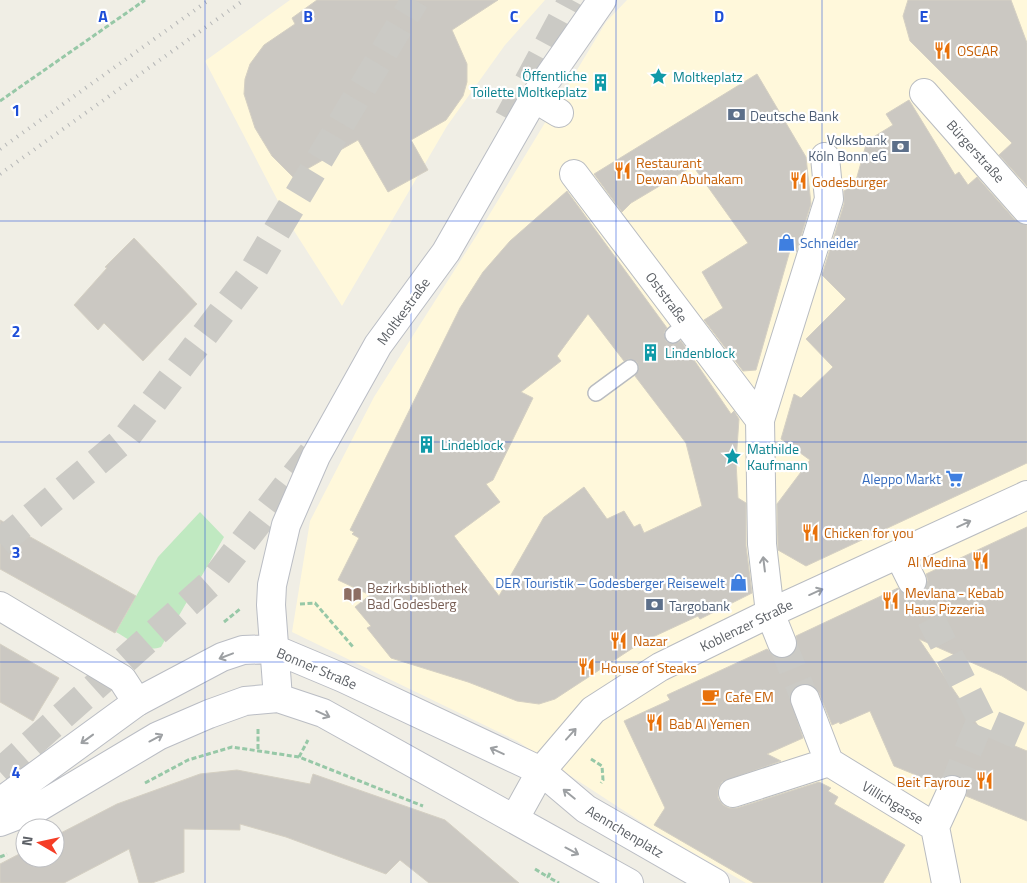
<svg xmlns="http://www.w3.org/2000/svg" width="1027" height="883" font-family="'Titillium Web',sans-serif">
	<rect width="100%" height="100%" fill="#f0eee5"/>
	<path fill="#fff8db" d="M290 0H545L505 45 447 126 342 306 291 226 205 61Z
		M627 0H1027V883H746L652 829 517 741 292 632 310 521 374 397 480 230 606 22Z"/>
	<path fill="#c0e9c1" d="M200 512 224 537 161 647C144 653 130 640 116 632L158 557Z"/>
	<path fill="#cbc8c2" stroke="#d5d0c3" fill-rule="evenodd" d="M317 0H498L452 30 467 64V82L463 96 446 120 411 140 428 170 388 192 358 140 293 177 272 156 255 128 244 94 245 79 250 64 264 45 295 24 292 18Z
		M908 0H1011L1027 43V186L999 155 1012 143 910 41 903 16Z
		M757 74 806 157 811 204 796 252 791 247 756 370 743 371 704 320 723 308 702 272 748 243 693 166 631 203 622 212 594 174Z
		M909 100 955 175 959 172 968 185 977 177 1015 220 1027 225V463L806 566 778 550 777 504 810 460 781 439 794 394 801 398 833 367 806 339 846 299 822 275 844 204V191L855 184 867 141 893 125 886 114Z
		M567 191 667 328 664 332 666 341 674 344 681 341 731 414 734 411 739 419 736 462 738 498 746 503V546L752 593 700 619 698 616 642 642 555 699 539 704 517 701 468 682 391 658 367 628 371 626 355 607 370 595 338 580 359 538 352 534 354 532 350 530 460 308 483 272 510 241ZM588 314 624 361 629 359 637 362 639 367 635 376 686 443 702 506 644 533 640 524 634 527 624 511 607 519 584 487 544 517 499 596 454 536 500 502 486 484 493 480 533 398 521 392 561 361 557 356Z
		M134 238 197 304 143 361 104 323 98 330 74 305 107 268 105 267Z
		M0 520 136 596 115 633 0 569Z
		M1027 527V691L1002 676 919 639 983 733 1027 751V821L966 796 967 788 965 781 958 776 950 775 943 777 938 784 894 766 870 711 840 724 839 722 832 725 819 693 814 687 807 684 799 685 793 689 790 697 803 738 767 754 781 761 722 782 718 789V798L723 805 729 808H737L819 782 831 788 828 791 838 797 834 804 905 845 883 883H754L654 825 665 808 624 721 670 700 667 695 767 649 779 658 788 657 794 653 797 646 796 636 898 588 904 594 912 597 919 595 925 589 928 581 926 574Z
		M0 644 59 678 33 721 0 702Z
		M237 770 310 784 313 774 445 820 519 883H429L400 860 386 874 286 837 240 824V830L184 829V872L152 883H139L129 849 64 883H0V864L25 851V858H55V836L117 804 200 774Z"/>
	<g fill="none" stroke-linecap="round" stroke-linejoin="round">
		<path stroke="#cbcac5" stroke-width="28" stroke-dasharray="28 14" stroke-linecap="butt" d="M912 581 981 719 1027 739
			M782 643 805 699
			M952 790 981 719"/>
		<path stroke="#cbcac5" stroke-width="28" stroke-dasharray="28 14" stroke-linecap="butt" d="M508 119 572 0
			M0 543 125 439 251 274 415 0
			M0 772 213 581 312 453"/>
		<defs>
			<path id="lane" d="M673 335 687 323
				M596 393 630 368"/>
			<path id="street" d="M924 93 1027 210
				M534 98 559 113
				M574 174 760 420
				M899 555 912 581
				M0 606 122 679 137 702
				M782 643 770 613 762 544 760 420 829 199 825 157
				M805 699 829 762 935 827 946 883
				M733 793 829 762
				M515 818 541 771 593 710 660 667 770 613 1027 495
				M935 827 952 790"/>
			<path id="secondary" d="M278 698 271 605 272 585 286 525 316 456 378 345 446 252 534 98 602 0
				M0 802 137 702 222 657 243 650 274 649 343 678 541 771 586 809 715 883
				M0 822 39 807 158 736 209 714 245 701 278 698 323 713 629 883"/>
		</defs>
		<use href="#lane" stroke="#b9bcc1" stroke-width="18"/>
		<use href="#street" stroke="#b9bcc1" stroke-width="30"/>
		<use href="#secondary" stroke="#babdc4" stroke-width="30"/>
		<path stroke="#97c8a7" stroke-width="3" stroke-dasharray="5 2.5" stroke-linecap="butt" d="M0 101 145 0
			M300 604 315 603 354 648
			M224 622 240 609
			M258 729V751
			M299 757 308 740
			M591 759 602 766 603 780 601 783
			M145 783 188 760 232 747 299 757 423 806
			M0 857 7 854
			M535 869 548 877
			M550 873 548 877 559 883"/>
		<use href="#lane" stroke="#fff" stroke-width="15"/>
		<use href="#street" stroke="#fff" stroke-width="28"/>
		<use href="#secondary" stroke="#fff" stroke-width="28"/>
		<path stroke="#b6b7b7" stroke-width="4" stroke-dasharray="1 6" stroke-linecap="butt" d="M0 149 209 0
			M0 174 244 0"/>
	</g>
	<defs><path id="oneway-shaft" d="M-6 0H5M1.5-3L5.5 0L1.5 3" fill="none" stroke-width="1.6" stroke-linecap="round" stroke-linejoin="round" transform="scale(1.25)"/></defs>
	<g stroke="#9da0a3">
		<use href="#oneway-shaft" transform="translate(964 524) rotate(-25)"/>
		<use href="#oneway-shaft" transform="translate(764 564) rotate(-97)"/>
		<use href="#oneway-shaft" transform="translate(816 592) rotate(-24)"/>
		<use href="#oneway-shaft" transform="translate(226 656) rotate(159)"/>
		<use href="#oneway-shaft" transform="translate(323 714) rotate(24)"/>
		<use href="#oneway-shaft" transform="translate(571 734) rotate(-48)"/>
		<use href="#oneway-shaft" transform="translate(156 738) rotate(-28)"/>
		<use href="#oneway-shaft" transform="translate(87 739) rotate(144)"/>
		<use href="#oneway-shaft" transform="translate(497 751) rotate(-155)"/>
		<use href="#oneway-shaft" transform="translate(569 794) rotate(-141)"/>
		<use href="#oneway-shaft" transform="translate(572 851) rotate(28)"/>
	</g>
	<path fill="none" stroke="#1d4ed8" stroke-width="1" stroke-opacity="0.55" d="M205 0V883M411 0V883M616 0V883M822 0V883M0 221H1027M0 442H1027M0 662H1027"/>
	<defs>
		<symbol id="restaurant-bare" viewBox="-9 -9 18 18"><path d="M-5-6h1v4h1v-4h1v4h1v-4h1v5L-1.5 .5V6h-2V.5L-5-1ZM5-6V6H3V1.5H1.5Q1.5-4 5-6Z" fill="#e8710a" stroke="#fff" stroke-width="2.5" paint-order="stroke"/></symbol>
		<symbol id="sight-bare" viewBox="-9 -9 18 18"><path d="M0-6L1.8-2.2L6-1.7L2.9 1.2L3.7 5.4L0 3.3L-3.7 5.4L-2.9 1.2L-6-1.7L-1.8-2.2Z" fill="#0f9aa8" stroke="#fff" stroke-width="2.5" paint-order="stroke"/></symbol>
		<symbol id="building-bare" viewBox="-9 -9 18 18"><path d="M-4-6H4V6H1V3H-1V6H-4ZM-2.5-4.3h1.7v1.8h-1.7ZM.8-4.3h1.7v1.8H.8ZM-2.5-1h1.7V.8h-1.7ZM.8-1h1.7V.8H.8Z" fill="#0f9aa8" stroke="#fff" stroke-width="2.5" paint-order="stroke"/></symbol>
		<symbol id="bank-bare" viewBox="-9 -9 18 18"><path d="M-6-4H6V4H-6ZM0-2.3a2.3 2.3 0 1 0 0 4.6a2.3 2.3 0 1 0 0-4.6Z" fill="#5c6f8a" stroke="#fff" stroke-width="2.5" paint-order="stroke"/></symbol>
		<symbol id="shop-bare" viewBox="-9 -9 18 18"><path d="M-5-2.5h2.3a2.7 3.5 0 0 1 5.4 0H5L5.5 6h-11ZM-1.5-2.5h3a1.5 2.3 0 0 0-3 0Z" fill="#3f7fe0" stroke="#fff" stroke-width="2.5" paint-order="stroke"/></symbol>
		<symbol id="supermarket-bare" viewBox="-9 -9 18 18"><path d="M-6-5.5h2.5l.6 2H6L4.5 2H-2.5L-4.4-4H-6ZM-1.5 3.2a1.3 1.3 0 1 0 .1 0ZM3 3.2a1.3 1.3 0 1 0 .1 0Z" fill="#3f7fe0" stroke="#fff" stroke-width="2.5" paint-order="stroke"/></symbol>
		<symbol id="library-bare" viewBox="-9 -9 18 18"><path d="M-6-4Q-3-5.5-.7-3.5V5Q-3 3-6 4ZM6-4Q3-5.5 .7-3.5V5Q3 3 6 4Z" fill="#8d6e63" stroke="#fff" stroke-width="2.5" paint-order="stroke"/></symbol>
		<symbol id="cafe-bare" viewBox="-9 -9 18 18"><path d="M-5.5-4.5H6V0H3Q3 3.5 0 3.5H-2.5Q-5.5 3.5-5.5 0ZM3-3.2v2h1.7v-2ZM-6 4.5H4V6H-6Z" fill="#e8710a" stroke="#fff" stroke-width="2.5" paint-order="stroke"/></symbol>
	</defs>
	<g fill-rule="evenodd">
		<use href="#restaurant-bare" x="930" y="38" width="25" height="25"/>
		<use href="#sight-bare" x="646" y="64" width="25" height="25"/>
		<use href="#building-bare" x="588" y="70" width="25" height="25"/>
		<use href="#bank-bare" x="724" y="102" width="25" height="25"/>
		<use href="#bank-bare" x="888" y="134" width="25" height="25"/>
		<use href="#restaurant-bare" x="610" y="158" width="25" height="25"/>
		<use href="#restaurant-bare" x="786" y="168" width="25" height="25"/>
		<use href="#shop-bare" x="774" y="230" width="25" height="25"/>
		<use href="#building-bare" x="638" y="340" width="25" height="25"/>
		<use href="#building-bare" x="414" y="432" width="25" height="25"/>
		<use href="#sight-bare" x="720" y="444" width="25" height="25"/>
		<use href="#supermarket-bare" x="942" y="466" width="25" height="25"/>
		<use href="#restaurant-bare" x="798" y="520" width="25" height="25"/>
		<use href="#restaurant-bare" x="968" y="548" width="25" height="25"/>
		<use href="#shop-bare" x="726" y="570" width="25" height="25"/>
		<use href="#library-bare" x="340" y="582" width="25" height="25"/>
		<use href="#restaurant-bare" x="878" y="588" width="25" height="25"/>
		<use href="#bank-bare" x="642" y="592" width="25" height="25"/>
		<use href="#restaurant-bare" x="606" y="628" width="25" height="25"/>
		<use href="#restaurant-bare" x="574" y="654" width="25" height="25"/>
		<use href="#cafe-bare" x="698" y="684" width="25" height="25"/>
		<use href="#restaurant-bare" x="642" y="710" width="25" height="25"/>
		<use href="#restaurant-bare" x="972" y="768" width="25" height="25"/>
	</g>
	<g text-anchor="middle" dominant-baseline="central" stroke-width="4.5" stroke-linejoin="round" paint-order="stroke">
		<g font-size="14" fill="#c56008" stroke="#fff" text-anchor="start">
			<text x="957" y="50">OSCAR</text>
			<text x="636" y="162">Restaurant<tspan x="636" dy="16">Dewan Abuhakam</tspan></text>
			<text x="812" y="181">Godesburger</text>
			<text x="824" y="532">Chicken for you</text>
			<text x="966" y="561" text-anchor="end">Al Medina</text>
			<text x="905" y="592">Mevlana - Kebab<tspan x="905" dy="16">Haus Pizzeria</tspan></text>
			<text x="633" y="640">Nazar</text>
			<text x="601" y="667">House of Steaks</text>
			<text x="725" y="696">Cafe EM</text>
			<text x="669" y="723">Bab Al Yemen</text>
			<text x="970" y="781" text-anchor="end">Beit Fayrouz</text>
		</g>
		<g font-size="14" fill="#0d838f" stroke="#fff" text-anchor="start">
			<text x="587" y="75" text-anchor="end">Öffentliche<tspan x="587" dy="16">Toilette Moltkeplatz</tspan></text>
			<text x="673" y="76">Moltkeplatz</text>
			<text x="665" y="352">Lindenblock</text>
			<text x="441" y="444">Lindeblock</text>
			<text x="747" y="448">Mathilde<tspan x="747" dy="16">Kaufmann</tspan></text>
		</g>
		<g font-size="14" fill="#4e5e75" stroke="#fff" text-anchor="start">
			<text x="750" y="115">Deutsche Bank</text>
			<text x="887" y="139" text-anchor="end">Volksbank<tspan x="887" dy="16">Köln Bonn eG</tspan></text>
			<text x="669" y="605">Targobank</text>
		</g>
		<g font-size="14" fill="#5c6066" stroke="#fff">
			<text transform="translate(976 151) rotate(48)">Bürgerstraße</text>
			<text transform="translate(667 297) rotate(53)">Oststraße</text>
			<text transform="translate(403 311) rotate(-54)">Moltkestraße</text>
			<text transform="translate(746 625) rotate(-26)">Koblenzer Straße</text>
			<text transform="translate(317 668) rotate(23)">Bonner Straße</text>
			<text transform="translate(893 802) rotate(31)">Villichgasse</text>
			<text transform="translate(625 831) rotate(31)">Aennchenplatz</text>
		</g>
		<g font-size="14" fill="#366cbe" stroke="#fff" text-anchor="end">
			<text x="800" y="242" text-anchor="start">Schneider</text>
			<text x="941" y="478">Aleppo Markt</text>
			<text x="725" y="582">DER Touristik – Godesberger Reisewelt</text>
		</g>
		<g font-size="14" fill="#785e54" stroke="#fff" text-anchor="start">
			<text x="367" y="587">Bezirksbibliothek<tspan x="367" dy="16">Bad Godesberg</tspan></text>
		</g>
	</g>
	<g font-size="16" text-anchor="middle" font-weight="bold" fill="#1d4ed8" stroke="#fff" stroke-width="4.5" stroke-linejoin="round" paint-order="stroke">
		<text x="103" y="22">A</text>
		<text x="308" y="22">B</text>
		<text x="514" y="22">C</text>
		<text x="719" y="22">D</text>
		<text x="924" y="22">E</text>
		<text x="16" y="116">1</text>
		<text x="16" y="337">2</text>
		<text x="16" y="558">3</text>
		<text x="16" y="778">4</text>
	</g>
	<g transform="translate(40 843) rotate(279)"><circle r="24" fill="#ffffff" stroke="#bebfc2"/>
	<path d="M0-4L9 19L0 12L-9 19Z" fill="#f53d26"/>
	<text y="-8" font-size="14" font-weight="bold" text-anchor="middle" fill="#5c6066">N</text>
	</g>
</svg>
